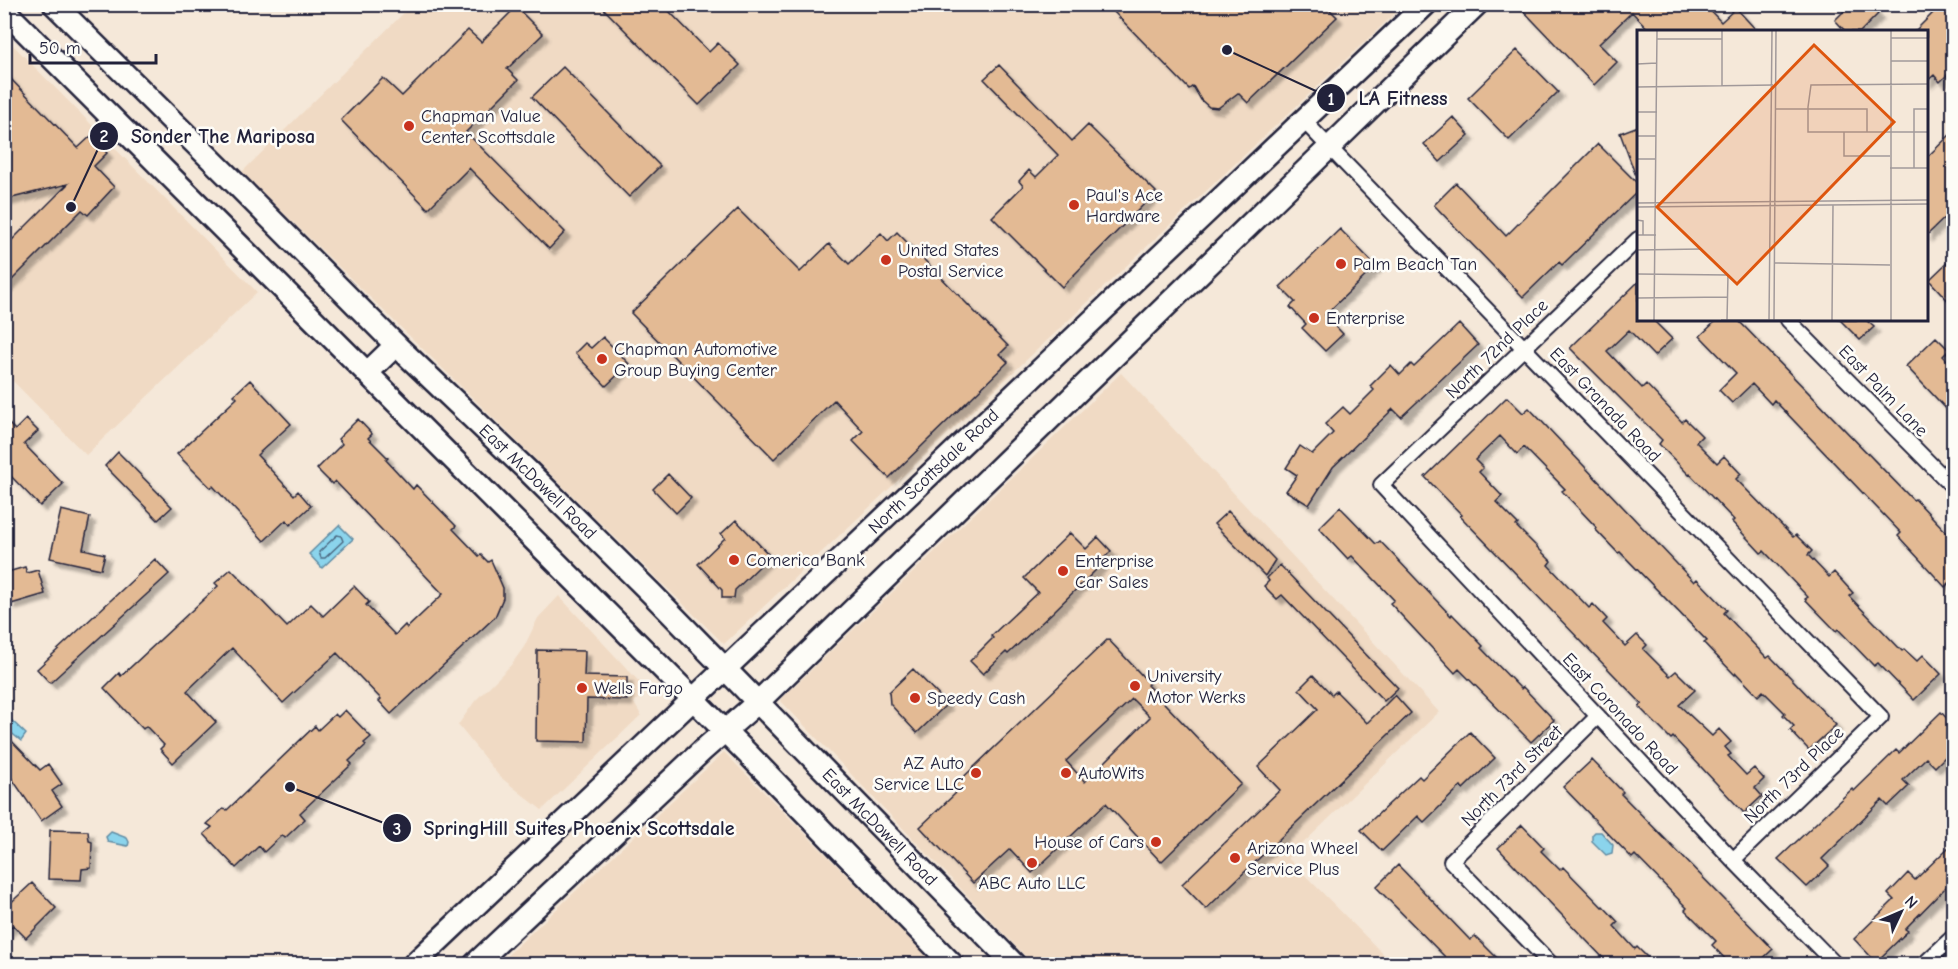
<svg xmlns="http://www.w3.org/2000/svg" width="1958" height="969" font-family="'Comic Neue',sans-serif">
	<defs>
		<filter id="shadow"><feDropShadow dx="5.5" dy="5.5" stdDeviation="1.5" flood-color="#0004"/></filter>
	</defs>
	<rect width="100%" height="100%" fill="#f5e8d9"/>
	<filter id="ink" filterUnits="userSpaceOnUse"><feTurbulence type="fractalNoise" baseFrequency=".0167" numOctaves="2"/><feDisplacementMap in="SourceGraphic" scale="12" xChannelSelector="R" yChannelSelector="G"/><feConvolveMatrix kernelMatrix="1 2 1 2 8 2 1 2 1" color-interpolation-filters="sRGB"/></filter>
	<g filter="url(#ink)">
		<path fill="#f0dac4" d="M412 5H1404L724 644 242 172Z
			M4 36 257 292 86 455 5 373Z
			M1121 373 1439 712 1288 858 1393 964H1033L780 700Z
			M559 596 646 689 634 703 641 715 542 810 499 776 458 725 475 701 511 665 524 647 538 618Z
			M724 752 935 964H498Z"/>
		<path fill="#8bd4ec" stroke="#618da5" stroke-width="1.5" d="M339 525 353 539 322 568 309 554Z
			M9 718 26 734 21 741 9 731 5 730V722Z
			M111 832 127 838 129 842 128 846 108 842 106 837Z
			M1595 832H1601L1613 845 1612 853 1606 855 1592 841V835Z"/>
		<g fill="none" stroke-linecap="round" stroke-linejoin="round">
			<path stroke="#4c6982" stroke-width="1.5" d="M337 535 341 536 343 541 325 558H321L319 552Z"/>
		</g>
		<path fill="#e3ba94" stroke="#22223b" stroke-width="1.5" fill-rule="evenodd" filter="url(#shadow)" d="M599 4H662L709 52 718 43 740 65 699 105Z
			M1120 4H1324L1337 17 1248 103 1238 93 1218 108 1209 107 1201 100 1193 86 1189 89 1113 11Z
			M1517 4H1704L1721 22 1736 8 1758 32H1651L1632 12 1599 44 1617 62 1594 85Z
			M1851 4H1869L1878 14 1860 32H1846L1835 20Z
			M1942 4H1953V69L1940 82 1934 75 1926 82V32H1914Z
			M516 7 543 34 507 69 518 80 466 132 565 232 549 249 469 168 428 209 341 120 383 78 402 96 468 30 481 42Z
			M1517 50 1558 92 1509 140 1468 98Z
			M999 65 1072 141 1088 125 1156 192 1062 287 992 217 1023 186 1019 181 1029 170 1036 177 1058 155 984 79Z
			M563 67 660 166 629 197 532 97Z
			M4 72 78 148 91 136 107 153 94 166 114 187 88 215 82 210 4 288V248L68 184 4 200Z
			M1453 117 1469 135 1440 162 1424 144Z
			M1638 126V178L1637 179 1620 133Z
			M1953 132V210L1926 236V158Z
			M1598 144 1638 184V191L1562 265 1559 262 1523 297 1434 205 1456 183 1506 236Z
			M738 209 800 272 829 244 849 264 881 233 888 241 897 232 1008 346 1000 354 1008 362 889 478 853 441 863 431 834 400 774 459 631 313Z
			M1340 229 1376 266 1325 315 1343 334 1325 351 1302 328 1306 324 1290 307 1295 302 1280 287Z
			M1953 257V306L1929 280Z
			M1638 282V320H1653L1672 339 1654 356 1629 330 1607 351 1642 388 1646 384 1682 422 1685 419 1702 436 1696 442 1717 463 1724 456 1741 474 1736 479 1793 537 1796 535 1812 551 1808 555 1829 577 1834 572 1853 593 1849 596 1902 651 1904 649 1917 661 1923 655 1941 674 1914 700 1878 663 1874 666 1838 629 1836 631 1805 599 1808 597 1764 551 1761 553 1732 522 1734 520 1690 474 1689 475 1659 444 1662 440 1570 348Z
			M1717 320H1738L1913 500 1915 499 1953 539V579L1945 587 1898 536 1901 533 1774 400 1771 404 1752 384 1732 403 1719 390 1736 373 1700 336Z
			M1840 320H1866L1874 327 1860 340Z
			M1459 324 1478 345 1401 417 1393 409 1333 467 1309 505 1286 491 1297 475 1286 468 1300 446 1312 454 1333 433 1325 424 1343 407 1350 414 1374 390 1370 386 1391 365 1400 375 1411 364 1414 367Z
			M603 337 629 364 606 386 575 353 585 343 591 348Z
			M1936 337 1949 350 1943 356 1953 366V416L1906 366Z
			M250 380 291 424 257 455 294 495 298 491 311 506 290 525 286 520 264 541 213 486 211 488 177 454 237 398 234 395Z
			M1507 397 1523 413 1529 408 1694 582 1697 579 1727 610 1724 613 1767 658 1770 656 1836 725 1809 750 1790 730 1794 726 1783 715 1785 713 1763 691 1758 696 1736 673 1735 675 1704 643 1707 641 1620 552 1618 553 1596 530 1597 528 1562 491 1565 489 1524 447 1517 454 1500 436 1475 460 1483 468 1479 472 1502 496 1496 502 1518 524 1516 526 1551 561 1548 565 1589 608 1593 604 1607 619 1603 623 1625 646 1637 635 1647 645 1643 649 1670 676 1676 671 1695 690 1679 705 1712 736 1719 729 1731 742 1725 747 1731 754 1728 756 1746 775 1754 768 1764 779 1755 788 1762 796 1744 813 1673 737 1671 739 1639 707 1642 704 1460 516 1462 515 1425 477Z
			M4 419 15 430 26 419 38 431 24 444 63 484 40 506 4 469Z
			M358 419 372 434 368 438 388 458 386 460 413 489 416 485 456 526 453 529 479 556 481 555 488 562 491 560 503 588V598L495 617 391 714 379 701 381 699 337 653 283 703 232 648 187 691 216 722 173 763 160 749 164 745 146 726 143 729 104 688 119 673 121 676 218 586 215 583 231 569 287 627 311 604 323 616 354 586 369 602 366 605 395 635 405 625 407 628 443 594 335 481 332 484 317 469 342 444 338 439Z
			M118 452 172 507 158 520 105 466Z
			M668 474 691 498 676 513 653 489Z
			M1340 507 1376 544 1380 541 1451 616 1452 614 1483 646 1481 648 1521 689 1523 687 1554 720 1531 742 1459 669 1455 673 1390 603 1394 600 1352 556 1348 559 1319 528Z
			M61 510 90 517 83 549 105 554 101 569 50 558Z
			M1228 511 1275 560 1265 576 1214 524Z
			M736 520 770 556 735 590 734 598H722V590L698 564 725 538 721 534Z
			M1070 533 1086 549 1098 537 1111 551 1099 563 1101 565 1053 612 1008 654 1006 652 983 674 970 661 993 638 991 636 1038 592 1024 578Z
			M155 559 169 574 50 683 37 669Z
			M1280 565 1398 688 1384 701 1282 595 1277 599 1264 586 1269 581 1267 578Z
			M25 567 27 573 38 570 45 594 11 604 4 583V573Z
			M1108 639 1149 683 1147 685 1241 784 1161 862 1106 803 1032 873 1010 849 973 883 920 827 956 793 952 788ZM1132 699 1150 717 1085 782 1066 761Z
			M537 650 585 651 584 676 627 677V700L587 699 586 742 536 741Z
			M913 669 947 704 917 733 890 704 889 692Z
			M1313 675 1332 695 1336 691 1367 723 1395 695 1411 713 1206 909 1182 884 1280 790 1258 767 1318 709 1299 689Z
			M345 710 371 737 364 743 366 745 349 761 352 764 300 813 305 819 285 838 282 835 264 852 259 846 236 868 204 834 212 827 207 824 223 809 227 810 315 726 318 730 335 714 338 717Z
			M1941 712 1953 725V749L1935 767 1926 758 1903 780 1909 786 1888 806 1882 800 1822 859 1829 866 1807 887 1778 859 1852 789 1854 791 1896 750 1899 753Z
			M1470 732 1495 758 1463 789 1461 786 1424 822 1418 816 1382 851 1361 830 1419 776 1422 779Z
			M4 733 40 770 48 764 62 784 52 791 62 806 41 821 11 777 4 783Z
			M1592 760 1623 792 1621 794 1773 949 1757 964H1730L1712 945 1716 941 1685 910 1687 908 1635 855 1632 858 1563 787Z
			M1522 825 1544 848 1541 851 1560 870 1563 867 1602 907 1603 906 1618 922 1614 926 1635 949 1637 947 1654 964H1609L1534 886 1498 848Z
			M50 830 88 831 89 841 92 842 91 868 82 869 81 880 48 879Z
			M1953 843V880L1905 929 1908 931 1876 962 1854 939 1894 900 1888 894 1908 873 1915 880Z
			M1398 865 1470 940 1475 936 1503 964H1452L1376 887Z
			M32 883 56 908 26 938 13 925 4 934V909Z"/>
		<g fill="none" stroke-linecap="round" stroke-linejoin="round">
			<defs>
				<path id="minor" d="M1303 120 1881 717 1733 860
					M1638 239 1381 485 1733 860 1835 964
					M1788 320 1954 488
					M1551 964 1451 861 1598 716
					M1924 964 1954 936"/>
				<g id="primary">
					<path id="s1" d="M54 4 236 184 396 345 528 471 651 593 1014 964"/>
					<path d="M4 10 746 752 952 964"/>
					<path d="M367 373 396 345"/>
					<path id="s2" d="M414 964 1426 4"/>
					<path d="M475 964 703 750 758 702 1477 4"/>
				</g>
			</defs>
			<use href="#minor" stroke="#22223b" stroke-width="18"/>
			<use href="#primary" stroke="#22223b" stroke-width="26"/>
			<use href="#minor" stroke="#fdfcf7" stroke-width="14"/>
			<use href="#primary" stroke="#fdfcf7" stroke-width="21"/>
		</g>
	</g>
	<g fill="#c8321e" stroke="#fdfcf7" stroke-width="2">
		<circle cx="409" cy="126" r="6"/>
		<circle cx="1074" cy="205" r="6"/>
		<circle cx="886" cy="260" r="6"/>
		<circle cx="1341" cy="264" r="6"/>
		<circle cx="1314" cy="318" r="6"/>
		<circle cx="602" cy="359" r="6"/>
		<circle cx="734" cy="560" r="6"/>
		<circle cx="1063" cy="571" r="6"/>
		<circle cx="1135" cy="686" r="6"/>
		<circle cx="582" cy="688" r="6"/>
		<circle cx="915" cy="698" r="6"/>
		<circle cx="976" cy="773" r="6"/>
		<circle cx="1066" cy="773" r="6"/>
		<circle cx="1156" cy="842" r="6"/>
		<circle cx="1235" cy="858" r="6"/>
		<circle cx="1032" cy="863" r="6"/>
	</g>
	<g text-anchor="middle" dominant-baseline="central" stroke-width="5" stroke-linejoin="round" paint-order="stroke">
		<g font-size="18" fill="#22223b" stroke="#fdfcf7" text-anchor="start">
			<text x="421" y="116">Chapman Value<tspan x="421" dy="21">Center Scottsdale</tspan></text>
			<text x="1086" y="195">Paul's Ace<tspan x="1086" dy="21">Hardware</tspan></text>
			<text x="898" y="250">United States<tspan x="898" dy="21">Postal Service</tspan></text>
			<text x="1353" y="264">Palm Beach Tan</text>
			<text x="1326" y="318">Enterprise</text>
			<text x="614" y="349">Chapman Automotive<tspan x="614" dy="21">Group Buying Center</tspan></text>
			<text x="746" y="560">Comerica Bank</text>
			<text x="1075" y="561">Enterprise<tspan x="1075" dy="21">Car Sales</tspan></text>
			<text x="1147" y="676">University<tspan x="1147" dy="21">Motor Werks</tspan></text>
			<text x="594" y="688">Wells Fargo</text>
			<text x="927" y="698">Speedy Cash</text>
			<text x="964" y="763" text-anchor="end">AZ Auto<tspan x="964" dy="21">Service LLC</tspan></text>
			<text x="1078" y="773">AutoWits</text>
			<text x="1144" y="842" text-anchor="end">House of Cars</text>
			<text x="1247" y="848">Arizona Wheel<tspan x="1247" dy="21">Service Plus</tspan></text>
			<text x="1032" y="883" text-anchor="middle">ABC Auto LLC</text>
		</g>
		<g font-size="18" fill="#22223b" stroke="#fdfcf7">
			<text transform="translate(1497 349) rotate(-44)">North 72nd Place</text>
			<text transform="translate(1883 391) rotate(46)">East Palm Lane</text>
			<text transform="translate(1605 405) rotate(46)">East Granada Road</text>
			<text stroke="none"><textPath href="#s2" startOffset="716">North Scottsdale Road</textPath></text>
			<text stroke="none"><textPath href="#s1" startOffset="680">East McDowell Road</textPath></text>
			<text transform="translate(1620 714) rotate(47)">East Coronado Road</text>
			<text transform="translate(1794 775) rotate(-44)">North 73rd Place</text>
			<text transform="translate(1512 776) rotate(-45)">North 73rd Street</text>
			<text stroke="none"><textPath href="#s1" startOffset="1166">East McDowell Road</textPath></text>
		</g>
	</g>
	<g transform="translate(1637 30)">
		<rect width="291" height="291" fill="#f5e8d9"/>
		<path fill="none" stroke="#a1999a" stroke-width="1.5" d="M254 8H291M20 9H85M254 31H291M0 34 20 33M291 54 174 55 171 77V102H291M85 56V1M0 57 136 55M139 79H230V102M0 82H20M207 102V126H253M0 106H19M0 129H19M253 138H291M277 138V79H291M0 173 291 170M0 177 291 174M0 190 6 191V205M0 205H19M0 220 64 219M138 233 253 235M0 244 91 245 90 290M0 268 91 267M17 290 20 1M84 290H164M132 290 135 1M137 290 139 1M195 290 196 175M254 290V1"/>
		<path fill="#de560e" fill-opacity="0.15" stroke="#de560e" stroke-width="3" d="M177 15 257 92 100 254 20 177Z"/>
		<rect width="291" height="291" fill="none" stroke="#22223b" stroke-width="3"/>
	</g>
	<path fill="none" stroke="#22223b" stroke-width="2" d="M1227 50L1331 98M71 207L104 136M290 787L397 828"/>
	<g fill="#22223b" stroke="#fdfcf7" stroke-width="2">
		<circle cx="1227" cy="50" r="6"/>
		<circle cx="71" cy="207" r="6"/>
		<circle cx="290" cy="787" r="6"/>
		<circle cx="1331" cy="98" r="15"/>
		<circle cx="104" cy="136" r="15"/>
		<circle cx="397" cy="828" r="15"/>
	</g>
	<g font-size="18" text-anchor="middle" font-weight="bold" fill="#fff">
		<text x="1331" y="105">1</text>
		<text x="104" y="142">2</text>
		<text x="397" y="835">3</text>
	</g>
	<g font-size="20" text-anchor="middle" font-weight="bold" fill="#22223b" stroke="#fdfcf7" stroke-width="5" stroke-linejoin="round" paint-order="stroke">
		<text x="1403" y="105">LA Fitness</text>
		<text x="223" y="143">Sonder The Mariposa</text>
		<text x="579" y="835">SpringHill Suites Phoenix Scottsdale</text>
	</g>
	<rect width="1958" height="969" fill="none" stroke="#fdfcf7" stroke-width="24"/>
	<rect x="12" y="12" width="1934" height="945" fill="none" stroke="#22223b" stroke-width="2" filter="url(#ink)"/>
	<g transform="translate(1901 912) rotate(46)" stroke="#fdfcf7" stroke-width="4.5" paint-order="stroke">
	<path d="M0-4.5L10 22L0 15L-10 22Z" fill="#22223b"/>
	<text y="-9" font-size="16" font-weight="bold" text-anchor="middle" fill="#22223b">N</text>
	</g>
	<path d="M30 54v9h126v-9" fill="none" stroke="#22223b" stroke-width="3"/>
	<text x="39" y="54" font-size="18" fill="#22223b" stroke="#fdfcf7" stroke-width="4.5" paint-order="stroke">50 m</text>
</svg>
